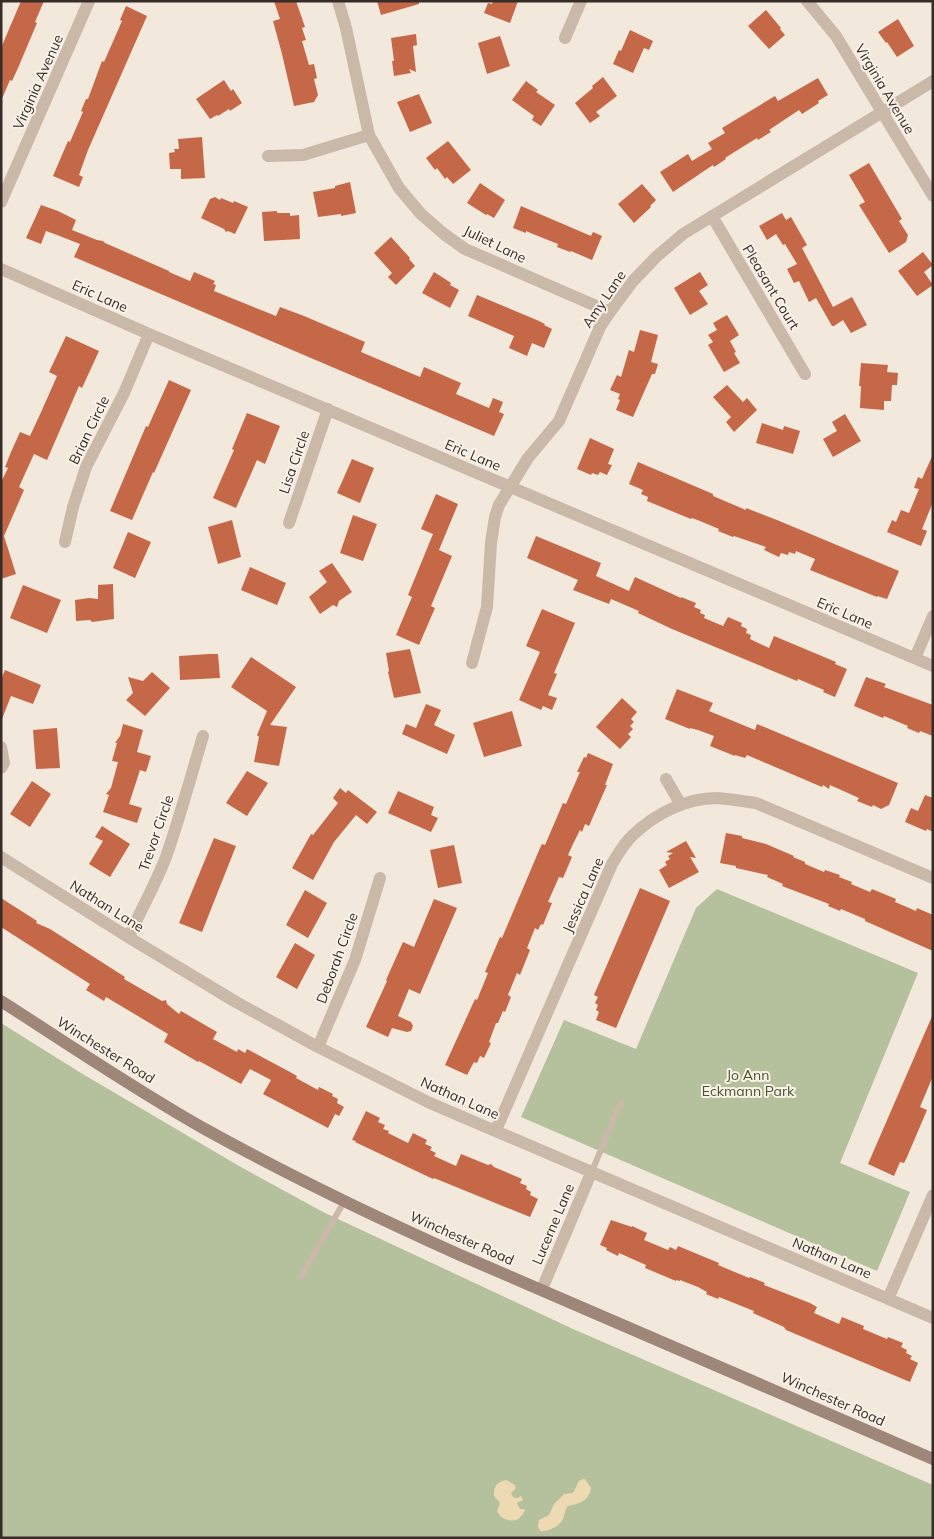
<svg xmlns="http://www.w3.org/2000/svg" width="934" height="1539" font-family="Mulish,sans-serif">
	<rect width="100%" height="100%" fill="#f2e8dc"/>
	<path fill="#b4c19c" d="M717 889 918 973 840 1163 910 1192 877 1271 521 1117 564 1020 636 1049 696 908Z
		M1 1023 81 1073 239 1166 323 1212 573 1329 933 1485V1538H1Z"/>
	<path fill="#eddab3" d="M583 1479H585L591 1488C589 1501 579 1504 568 1506 564 1510 565 1516 562 1521 558 1527 547 1532 540 1531L538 1526 539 1520 549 1515 554 1504 564 1494 573 1493 579 1481Z
		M506 1480 515 1485 516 1488 511 1493 513 1497 517 1498 521 1496 523 1500 517 1503 520 1509H524L525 1510C520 1522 511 1523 501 1517L497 1511 500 1503 494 1496C493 1487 497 1482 506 1480Z"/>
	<path fill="#c56847" d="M21 1H44L35 22 37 23 18 68 12 81 10 80 1 101V48Z
		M274 1H296L305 27 302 28 306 40 302 41 309 65 314 64 317 78 314 79 318 95 314 102 294 106 282 54 273 21 280 19Z
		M377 1H419V4L381 15Z
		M493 1H518L510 23 484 13 488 3 492 4Z
		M126 6 147 16 88 150 79 175 83 177 79 187 53 176 68 141 70 142 83 112 81 111 86 99H88L102 61 104 62 122 21 120 20Z
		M766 10 781 28 780 29 785 35 769 49 748 26Z
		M898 19 914 46 897 57 887 42 886 43 878 32Z
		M630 30 653 41 649 50 644 48 633 73 613 64 619 50 621 51Z
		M416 34 417 45 413 46 416 72 409 69 411 73 394 76 392 61H394L391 38Z
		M500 36 510 66 487 74 478 43Z
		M603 77 617 96 596 112 600 116 590 123 575 103 593 88 592 86Z
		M818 78 828 95 818 101 819 103 802 114 799 110 769 130 771 132 758 140 757 138 736 151 725 158 726 159 714 167 713 165 673 192 660 172 688 154 692 161 712 149 708 143 725 133 722 128 775 96 778 101Z
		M224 80 231 91 233 89 242 103 230 111 229 109 218 116 217 115 210 119 196 99Z
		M526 81 538 90 536 92 555 105 541 126 532 120 534 116 512 100Z
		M419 94 432 123 410 132 397 102Z
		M202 137 205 178 181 179V169H170L169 153 175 152 174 149H179L178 139Z
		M448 141 471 170 453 184 447 177 445 179 437 168 435 170 426 158Z
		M869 163 902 219 899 221 908 235 906 242 889 253 859 205 865 202 849 175Z
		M350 182 356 213 341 216V214L318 217 313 192 335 188V186Z
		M480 183 505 200 494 218 487 214 486 215 467 203Z
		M642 184 656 200 650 206 651 207 634 223 618 204Z
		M215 197 220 200 221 198 233 203 234 201 248 207 235 234 228 231 226 232 224 229 201 218 210 199Z
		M41 205 58 211 76 220 72 230 97 240 103 241 105 243 169 271V272L190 281 194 272 215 281 213 284 216 285 214 291 276 316 280 307 304 316 365 342 361 352 420 377 424 367 461 383 456 394 489 408 493 398 503 402 499 412 504 414 494 436 74 257 80 244 57 235 46 231 41 244 26 238Z
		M521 206 591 236 593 232 602 236 592 260 571 251 570 252 557 247 558 244 533 234 526 231V233L513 228Z
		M277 211V213H290V216L299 215 300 239 264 241 262 212Z
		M782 213 786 220 791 217 807 245 802 248 833 307 852 297 867 325 851 333 843 320 834 326H832L816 298 809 302 799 281 794 283 787 269 797 264 785 244 783 245 776 234 767 240 759 226Z
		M391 237 410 258 409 259 415 266 396 285 388 277 392 273 374 253Z
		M923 252 933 265 924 272 933 285 917 296 898 271Z
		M434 272 445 279 451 283 450 285 459 290 450 308 422 293Z
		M700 272 708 285 699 291 708 304 690 315 674 288Z
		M477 295 539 321 545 324 544 325 552 329 544 348 532 343 527 356 509 348 514 336 468 316Z
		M727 315 739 335 730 341 736 352 734 353 740 363 724 372 708 345 713 342 708 335 717 330 713 323Z
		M640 330 658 335 651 362 658 364 655 374H652L633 417 616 410 620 400 618 399 620 394 610 390 617 375 621 377 629 350 634 352Z
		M66 336 99 351 82 388 79 386 47 460 34 454 19 487 24 490 4 536 16 574 1 579V482L8 468 5 467 11 452 20 432 30 436 42 410 57 376 49 372Z
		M861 363 888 365 887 372 898 373 897 385H892L891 401H884V410L860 408 861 386H859Z
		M169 380 191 390 154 473 153 472 132 520 110 511 146 426 148 427Z
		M727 385 743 402 747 398 757 410 734 432 726 422 731 417 713 397Z
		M247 413 280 426 265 464 257 460 236 508 213 498 234 450 232 449Z
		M845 414 861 441 833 457 823 439 837 431 832 422Z
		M762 423 783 430 784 426 800 431 793 454 756 443Z
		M590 438 614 449 608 464 612 465 607 475 600 472 598 475 592 473 591 475 577 469Z
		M933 454V502L922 529 927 531 921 546 887 532 892 520 896 522 901 510 909 513 919 489 914 488 918 477 922 479Z
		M352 459 374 468 360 503 337 493Z
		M638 462 713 494V496L746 510V508L777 520 899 571 887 599 877 596V597L810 570 815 559 796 551 795 554 789 552 788 555 781 553 779 557 764 550 766 547 734 536 733 537 718 531 719 529 700 521 692 518 691 519 647 501 648 497 641 494 643 490 629 484Z
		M436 494 458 504 439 550 452 556 431 606 435 608 419 645 396 635 412 597 408 595 433 534 421 529Z
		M353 515 377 524 363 561 340 553Z
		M232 520 241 557 218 564 208 527Z
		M128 532 151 542 135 578 113 568Z
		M536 536 601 563 596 576 629 591 635 577 681 598V597L696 603 694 607 701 610 700 613 705 615 704 618 723 626 728 617 742 623 741 626 747 629 746 633 751 635 750 639 769 648 774 636 836 662 835 664 847 669 835 697 823 692 824 690 798 679 797 681 672 629 638 613 639 611 611 599 609 604 573 590 578 580 527 558Z
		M332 563 352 592 339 601 337 607 333 605 320 614 309 597 327 582 319 571Z
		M250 567 286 583 277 605 241 590Z
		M113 584 114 619 92 622 90 620 76 621 75 600 89 598 98 599V585Z
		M23 585 61 600 47 633 10 618Z
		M542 609 575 623 554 673 557 674 548 695 557 698 552 710 543 706 541 710 519 700 540 652 526 646Z
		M410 649 421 693 394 698 388 672 389 671 386 653Z
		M209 654H218L220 678 180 680 179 656Z
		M251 657 296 687 270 725 287 727 279 766 254 762 259 737 257 735 267 711 231 687Z
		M5 670 41 685 33 704 11 696 2 719 1 679Z
		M152 672 170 688 145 716 126 700 133 693 128 677 143 681Z
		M866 677 886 684 884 687 933 705V736L920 731 919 733 907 728 908 726 884 716 883 718 854 706Z
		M677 689 713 703 709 711 755 730 757 724 898 783 889 805 881 809 873 805 872 807 857 801 859 798 830 785 829 789 823 785 822 787 747 755 745 758 735 755V756L710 746 714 736 698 730 690 728V729L665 719Z
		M622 698 637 712 631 719 634 722 630 726 633 729 628 734 631 737 620 749 596 727Z
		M426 704 441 710 434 725 455 735 447 754 402 734 406 724 416 728Z
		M512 711 522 746 484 757 473 723Z
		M123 724 143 730 137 752 151 756 146 772 140 770 129 804 142 808 137 823 103 812 109 795 106 794 111 788 118 762 112 761 117 743H115L120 736Z
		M57 728 60 768 36 769 33 730Z
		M588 753 613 764 605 785H607L589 826 585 824 582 832 580 830 573 844 568 855 572 857 563 878 559 877 548 902 552 903 543 925 541 924 538 930 535 928 527 948 530 950 520 975 517 973 508 995 511 997 505 1012 503 1011 498 1023H496L489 1042 491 1043 484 1058 480 1056 477 1063 474 1062 467 1075 445 1065 475 999 477 1000 488 973 485 972 500 937 502 938 540 848 542 844 545 845 563 803 566 804 580 772H577L584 757 586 758Z
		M247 771 268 783 247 816 226 803Z
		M32 781 51 794 30 827 10 814Z
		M340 788 346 793 348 790 377 812 367 824 356 815 334 842 313 880 292 868 311 834 313 835 338 803 333 798Z
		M398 791 434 807 431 815 438 818 431 832 388 813Z
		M925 795 933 798V832L927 829 926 831 905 822 911 808 918 811Z
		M102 826 130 844 110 877 89 864 103 841 95 837Z
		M726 833 742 836V838L766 844 794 856 793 857 805 862V864L824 872 825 870 840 875 839 877 852 882 851 884 870 892 872 889 896 899 895 902 916 911 917 908 933 915V951L865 921V919L841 909 840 911 828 906 829 904 782 886 783 884 767 877 768 875 736 868V866L720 863Z
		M214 838 236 846 202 932 179 923Z
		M686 841 696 858 690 857 699 872 669 888 659 870 667 865 665 862 670 859 668 856 673 853 666 852Z
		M454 845 462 883 438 888 430 850Z
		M640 888 670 901 616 1028 596 1020 599 1012 596 1010 598 1005 595 1003 598 997 594 995Z
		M305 890 327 903 308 938 286 925Z
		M1 898 37 921 36 923 50 929 125 977 124 979 162 1001 166 1000 167 1004 179 1014 181 1011 217 1032 213 1039 237 1052 238 1049 245 1053 247 1049 290 1072 297 1076 296 1078 318 1090 319 1087 333 1094 332 1096 338 1099 337 1103 344 1107 339 1116 335 1114 328 1128 263 1094 271 1080 250 1069 241 1084 199 1061 198 1062 164 1042 168 1034 106 997 104 1001 86 990 90 984 1 927Z
		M434 899 457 908 420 994 409 989 398 1016 411 1022 413 1026 411 1031 407 1032 392 1028 388 1037 366 1027 387 981 386 980 403 942 414 947Z
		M295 943 315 955 297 989 276 977Z
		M933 1014V1076L920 1107 927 1110 907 1157 904 1163 900 1162 894 1176 868 1164Z
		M366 1111 380 1118 378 1122 385 1125 383 1129 389 1131 388 1133 408 1143 413 1133 427 1140 425 1144 432 1147 430 1150 436 1153 434 1156 456 1166 461 1154 488 1165 491 1164 494 1167 522 1179 520 1183 527 1186 526 1189 531 1192 530 1195 538 1199 530 1217 434 1178 433 1179 355 1142 356 1141 352 1140Z
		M611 1220 632 1227V1226L647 1233 644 1240 668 1250 670 1247 676 1250 678 1246 719 1263 718 1265 749 1278 750 1277 765 1283 764 1285 810 1303 817 1307 814 1313 839 1324 842 1317 864 1326 863 1329 887 1339 888 1337 903 1343 901 1347 907 1350 906 1353 912 1356 910 1359 918 1363 910 1382 786 1330 784 1327 753 1313 754 1311 719 1297 718 1299 706 1294 707 1292 698 1287 680 1280V1281L676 1280V1281L645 1268 646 1265 619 1253 618 1256 606 1250 607 1248 600 1245Z"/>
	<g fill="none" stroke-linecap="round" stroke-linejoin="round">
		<path stroke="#cab8a8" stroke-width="6" d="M592 1171 621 1102
			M301 1277 345 1200"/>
		<path stroke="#cab8a8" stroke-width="12" d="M338 1 346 28 369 135 399 188 421 214 444 234 465 249 610 312
			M807 1 836 36 933 196
			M565 38 581 1
			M268 156 303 155 369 135
			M1 202 89 1
			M712 216 805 374
			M1 269 149 334 933 666
			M289 523 328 409
			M65 542 73 507 86 467 124 393 149 334
			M915 658 933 616
			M472 663 487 607 491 543 495 517 499 505 528 458 559 421 600 327 610 312 633 281 656 257 683 234 933 81
			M1 747 4 763 1 768
			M666 779 681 805
			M1 857 128 937 236 1002 318 1047 430 1103 933 1318
			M128 937C141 911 155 885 166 857 180 817 191 776 203 736
			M318 1047 355 960 380 878
			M496 1130 612 864C618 854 624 843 633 835 655 814 686 798 717 798 730 799 743 801 756 803L933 878
			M542 1289 592 1171
			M888 1299 933 1195"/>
		<path stroke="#9e8779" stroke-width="12" d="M1 1001C68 1044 134 1089 203 1128 286 1174 373 1216 460 1255L933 1459"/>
	</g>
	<g text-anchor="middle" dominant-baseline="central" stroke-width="4" stroke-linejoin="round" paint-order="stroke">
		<g font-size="14" fill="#372d28" stroke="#faf2e8">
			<text transform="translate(38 82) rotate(-66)">Virginia Avenue</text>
			<text transform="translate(885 89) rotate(59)">Virginia Avenue</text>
			<text transform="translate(495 244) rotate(26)">Juliet Lane</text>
			<text transform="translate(771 287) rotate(59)">Pleasant Court</text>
			<text transform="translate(100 296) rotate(24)">Eric Lane</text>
			<text transform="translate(604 299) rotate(-56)">Amy Lane</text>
			<text transform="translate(89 430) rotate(-64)">Brian Circle</text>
			<text transform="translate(473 455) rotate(23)">Eric Lane</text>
			<text transform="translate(294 462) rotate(-71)">Lisa Circle</text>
			<text transform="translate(845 613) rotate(23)">Eric Lane</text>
			<text transform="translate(156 833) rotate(-71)">Trevor Circle</text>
			<text transform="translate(583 895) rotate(-66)">Jessica Lane</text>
			<text transform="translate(107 906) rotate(32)">Nathan Lane</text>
			<text transform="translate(337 958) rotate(-70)">Deborah Circle</text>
			<text transform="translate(106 1050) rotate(32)">Winchester Road</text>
			<text transform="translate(460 1098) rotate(24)">Nathan Lane</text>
			<text transform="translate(553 1224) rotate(-67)">Lucerne Lane</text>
			<text transform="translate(462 1238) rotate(24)">Winchester Road</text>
			<text transform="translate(832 1258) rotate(23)">Nathan Lane</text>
			<text transform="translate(833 1399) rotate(24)">Winchester Road</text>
		</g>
		<g font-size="14" fill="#45552c" stroke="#faf2e8">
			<text x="748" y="1075">Jo Ann<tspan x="748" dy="16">Eckmann Park</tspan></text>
		</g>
	</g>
	<rect width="934" height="1539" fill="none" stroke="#372d28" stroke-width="5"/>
</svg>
